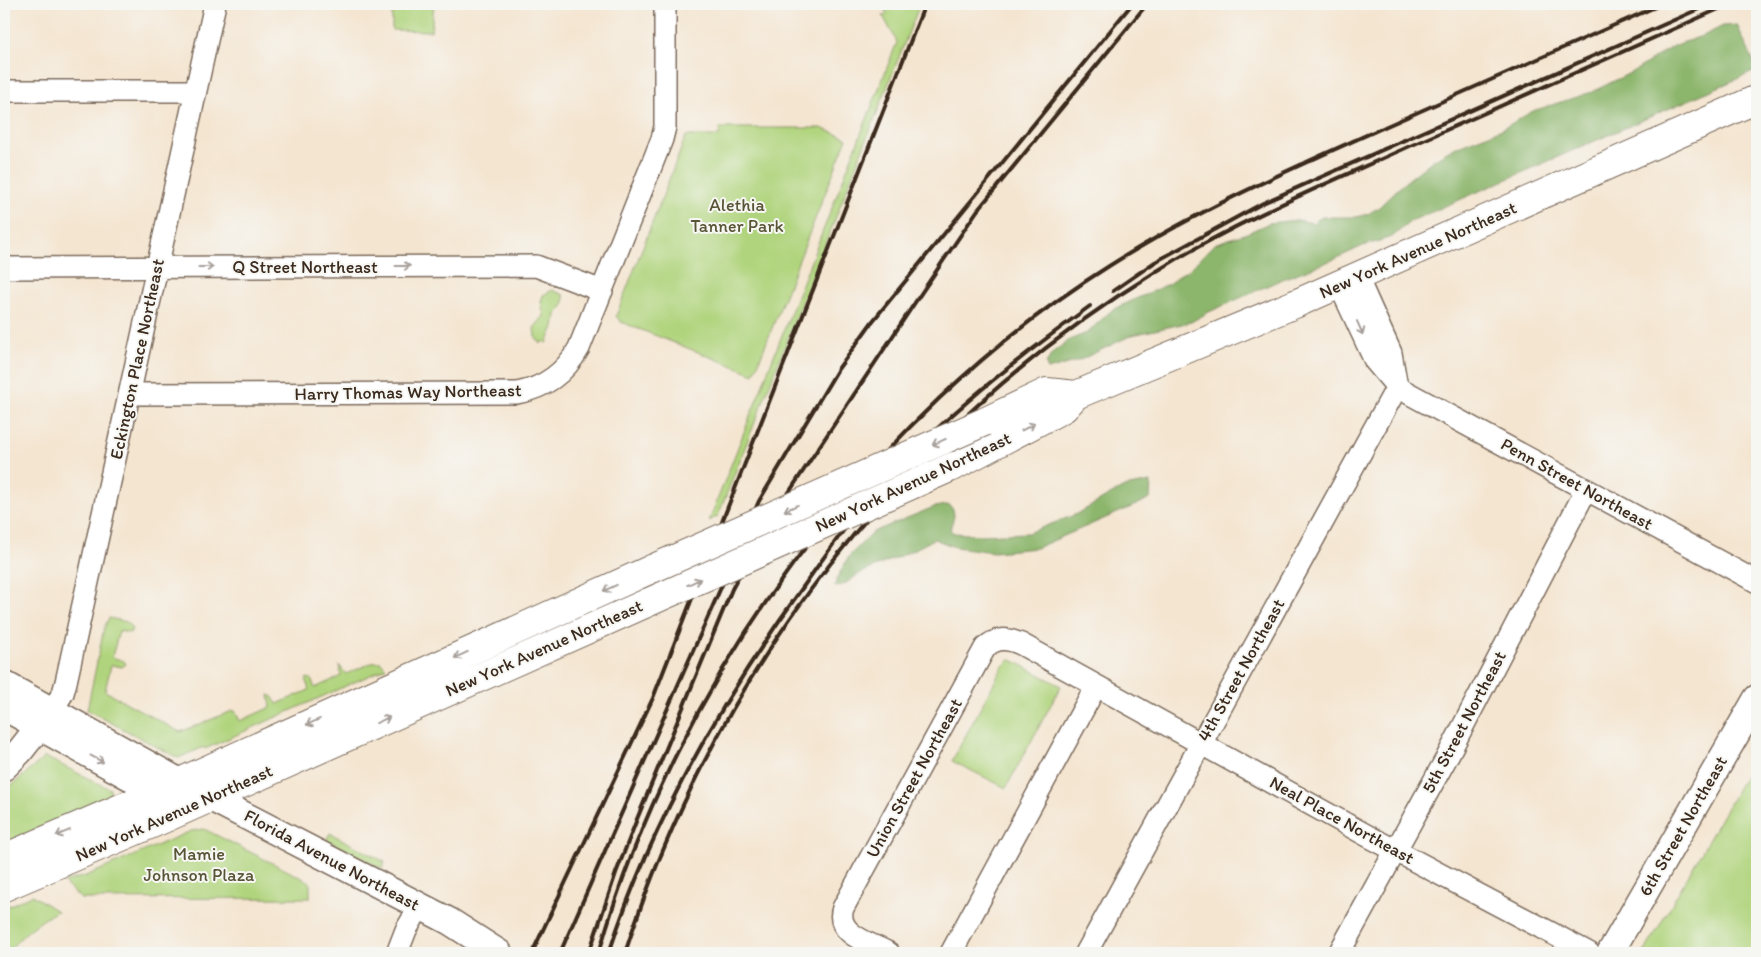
<svg xmlns="http://www.w3.org/2000/svg" width="1761" height="957" font-family="Itim,sans-serif">
	<rect width="100%" height="100%" fill="#f6f6f2"/>
	<filter id="ink" filterUnits="userSpaceOnUse"><feTurbulence type="fractalNoise" baseFrequency=".02" numOctaves="2"/><feDisplacementMap in="SourceGraphic" scale="10" xChannelSelector="R" yChannelSelector="G"/><feConvolveMatrix kernelMatrix="1 2 1 2 8 2 1 2 1" color-interpolation-filters="sRGB"/></filter>
	<filter id="wash" filterUnits="userSpaceOnUse"><feTurbulence type="fractalNoise" baseFrequency=".0096" numOctaves="4" result="noise"/><feDisplacementMap in="SourceGraphic" scale="20" xChannelSelector="R" yChannelSelector="G"/><feGaussianBlur stdDeviation="1.12" result="paint"/><feColorMatrix in="noise" values="0 0 0 0 0 0 0 0 0 0 0 0 0 0 0 0 0 1.4 0 .05"/><feComposite in="paint" operator="in"/></filter>
	<g filter="url(#wash)">
		<rect width="100%" height="100%" fill="#f4e5d0"/>
		<path fill="#b0d47d" stroke="#767f4e" d="M392 4H434L431 31 392 30Z
			M882 4H920L718 516 709 521 897 42 883 16 887 14Z
			M720 128H821L847 138 754 374 621 322 616 316 686 136H719Z
			M552 290 564 295V305L556 315 554 327 547 343 542 341 541 344 535 337 534 328 544 316 541 302 543 295Z
			M109 618 127 622 132 629 130 633 119 631 112 657 124 661 126 664 122 667 111 665 105 691 180 732 232 711H235L240 721 271 707 269 695 272 696 277 704 309 690 306 681 307 678 311 679 315 688 341 676 339 665 346 674 374 662H381L386 668 205 749 204 747 178 758 87 710 104 628Z
			M1009 660 1014 661 1061 686 1006 788 952 761 1003 666Z
			M45 757 110 789 111 795 102 801 4 844V792Z
			M1750 767 1757 770V953H1644Z
			M204 829 310 882V898L81 899 63 882 86 876 191 831Z
			M330 833 385 862 382 869 326 840Z
			M32 895 57 911C37 923 21 935 7 953H4V908Z"/>
		<path fill="#8cb66c" stroke="#647045" d="M1737 25 1757 69 1753 72 1411 221 1392 237 1363 246 1335 259 1280 280 1209 312 1191 322 1132 335 1080 360 1048 370 1046 364 1052 353 1069 340 1087 333 1112 310 1170 283 1179 275 1190 269 1214 244 1247 233 1269 223 1297 220 1313 223 1322 217H1356L1368 214 1379 207 1404 183 1433 160 1458 146 1502 129 1533 111 1592 92 1638 69 1673 46 1705 35 1723 26Z
			M1151 482 1150 499 1036 548 994 552 955 547 934 539C911 552 887 562 863 572 853 576 846 587 835 586L838 576 850 555 873 532 934 507 948 505 953 509 954 516 950 530 954 533 980 535 1028 533 1077 514 1124 487Z"/>
	</g>
	<g filter="url(#ink)">
		<g fill="none" stroke-linecap="round" stroke-linejoin="round">
			<defs>
				<path id="minor" d="M4 91H196
					M4 268 536 266 602 291
					M1339 284 1375 361 1397 387 1757 582
					M130 394 517 393C545 388 565 373 579 348L662 139 665 127V4
					M51 712 63 693 66 682 215 4
					M397 953 406 930 420 906
					M889 953C870 943 834 934 843 908L985 648C996 637 1007 638 1021 644L1366 835 1589 953
					M951 953 1096 686
					M1086 953 1397 387 1391 353 1357 277
					M1339 953 1446 759 1586 490"/>
				<path id="major" d="M4 684 180 782 449 921 499 953
					M4 707 128 776 175 798
					M4 767 20 751 49 714
					M1610 953 1757 698"/>
				<path id="highway" d="M984 422 1047 392 1076 395
					M954 466 1064 408 1076 395 1295 304 1757 99
					M4 858 160 791 654 568
					M4 887 161 820 649 602"/>
			</defs>
			<use href="#minor" stroke="#7c6b5c" stroke-width="24"/>
			<use href="#major" stroke="#7c6b5c" stroke-width="29"/>
			<use href="#highway" stroke="#7c6b5c" stroke-width="30"/>
			<use href="#minor" stroke="#fff" stroke-width="21"/>
			<use href="#major" stroke="#fff" stroke-width="26"/>
			<use href="#highway" stroke="#fff" stroke-width="28"/>
			<path stroke="#3b2a1e" stroke-width="4" d="M1113 291 1155 262 1263 203 1710 4
				M532 953 653 698 925 4
				M560 953 759 501 838 369 872 322 1132 4
				M589 953 616 873 637 819 732 589 762 533 920 295 977 211 1147 4
				M599 953C676 681 869 417 1109 266 1197 210 1293 168 1389 125 1480 85 1571 44 1662 4
				M609 953C652 821 722 699 803 587 822 560 841 532 862 507 926 430 1009 365 1090 306
				M625 953C717 669 902 428 1157 271 1237 221 1324 185 1410 146 1517 99 1624 51 1730 4"/>
			<defs>
				<path id="highway-bridge" d="M654 568 984 422
					M649 602 954 466"/>
			</defs>
			<use href="#highway-bridge" stroke="#7c6b5c" stroke-width="30" stroke-linecap="butt"/>
			<use href="#highway-bridge" stroke="#fff" stroke-width="28"/>
		</g>
		<defs><path id="oneway-shaft" d="M-6 0H5M1.5-3L5.5 0L1.5 3" fill="none" stroke-width="1.6" stroke-linecap="round" stroke-linejoin="round" transform="scale(1.25)"/></defs>
		<g stroke="#a79f9a">
			<use href="#oneway-shaft" transform="translate(403 266)"/>
			<use href="#oneway-shaft" transform="translate(206 267)"/>
			<use href="#oneway-shaft" transform="translate(1360 328) rotate(66)"/>
			<use href="#oneway-shaft" transform="translate(1028 427) rotate(-28)"/>
			<use href="#oneway-shaft" transform="translate(939 442) rotate(156)"/>
			<use href="#oneway-shaft" transform="translate(791 508) rotate(156)"/>
			<use href="#oneway-shaft" transform="translate(694 582) rotate(-24)"/>
			<use href="#oneway-shaft" transform="translate(610 588) rotate(156)"/>
			<use href="#oneway-shaft" transform="translate(461 655) rotate(156)"/>
			<use href="#oneway-shaft" transform="translate(383 720) rotate(-24)"/>
			<use href="#oneway-shaft" transform="translate(313 722) rotate(156)"/>
			<use href="#oneway-shaft" transform="translate(97 759) rotate(28)"/>
			<use href="#oneway-shaft" transform="translate(63 833) rotate(157)"/>
		</g>
	</g>
	<g text-anchor="middle" dominant-baseline="central" stroke-width="4" stroke-linejoin="round" paint-order="stroke">
		<g font-size="18" fill="#585436" stroke="#f6f6f2">
			<text x="737" y="205">Alethia<tspan x="737" dy="21">Tanner Park</tspan></text>
			<text x="199" y="854">Mamie<tspan x="199" dy="21">Johnson Plaza</tspan></text>
		</g>
		<g font-size="18" fill="#3b2a1e" stroke="#f6f6f2">
			<text transform="translate(1418 250) rotate(-24)">New York Avenue Northeast</text>
			<text x="305" y="267">Q Street Northeast</text>
			<text transform="translate(137 359) rotate(-78)">Eckington Place Northeast</text>
			<text transform="translate(408 392) rotate(-1)">Harry Thomas Way Northeast</text>
			<text transform="translate(913 482) rotate(-25)">New York Avenue Northeast</text>
			<text transform="translate(1577 484) rotate(29)">Penn Street Northeast</text>
			<text transform="translate(544 648) rotate(-24)">New York Avenue Northeast</text>
			<text transform="translate(1241 670) rotate(-61)">4th Street Northeast</text>
			<text transform="translate(1464 722) rotate(-62)">5th Street Northeast</text>
			<text transform="translate(914 778) rotate(-61)">Union Street Northeast</text>
			<text transform="translate(174 813) rotate(-24)">New York Avenue Northeast</text>
			<text transform="translate(1342 820) rotate(29)">Neal Place Northeast</text>
			<text transform="translate(1683 826) rotate(-60)">6th Street Northeast</text>
			<text transform="translate(332 860) rotate(28)">Florida Avenue Northeast</text>
		</g>
	</g>
	<rect width="1761" height="957" fill="none" stroke="#f6f6f2" stroke-width="20"/>
</svg>
